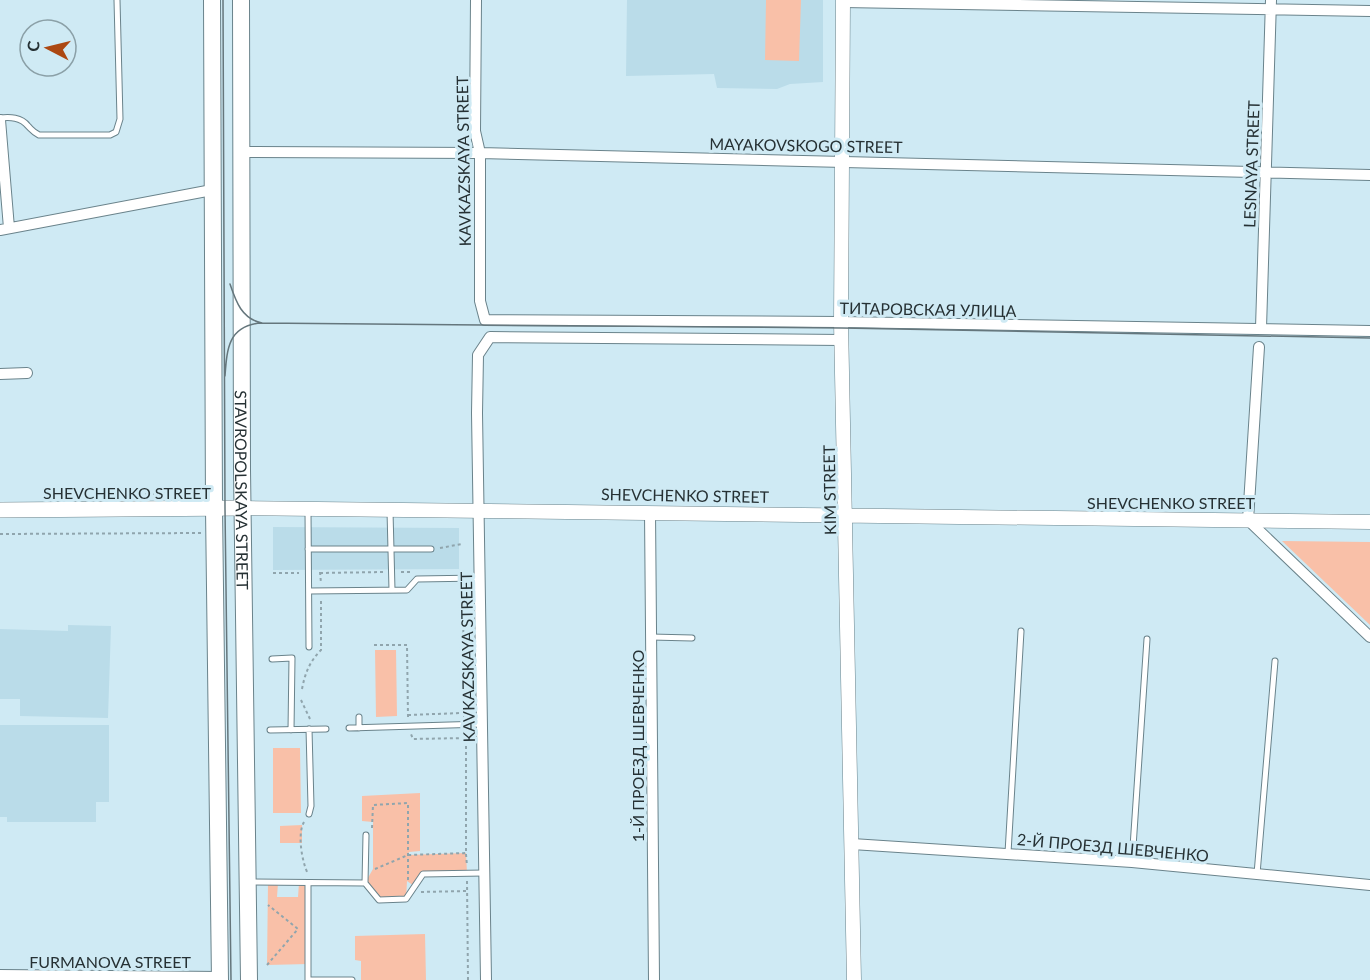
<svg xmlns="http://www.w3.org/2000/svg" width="1370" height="980" font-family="Lato,sans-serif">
	<rect width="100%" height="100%" fill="#cfeaf4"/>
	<path fill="#badce9" d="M627 0H823V82L790 84 777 89 717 88 714 74 626 76Z
		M273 527 459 528V569L273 570Z
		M68 625 111 626 108 718 20 716V699H0V629L68 631Z
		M0 725H109V802H96V822H7V817H0Z"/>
	<path fill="#f9c0a8" d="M766 0H801L799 61 765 60Z
		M1282 541 1370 542V625Z
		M375 650H396L397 716 376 717Z
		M273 748H300L301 813H273Z
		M420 793V851L409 852 408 855 466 853 467 873 423 874 414 886 407 881 406 899 379 900 365 883 373 869V822L362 821V796Z
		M302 825V843H280V826Z
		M268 883H278L277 897H298L299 883H308V964L267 965Z
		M425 934 426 980H361V961L355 960V936Z"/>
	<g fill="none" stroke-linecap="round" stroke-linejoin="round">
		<defs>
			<path id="service" d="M0 118C10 117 21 117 28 126 32 130 33 132 39 135H110L116 132 120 119 117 0
				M308 511 309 647
				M390 511 392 590
				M308 549H431
				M309 591 407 590 417 579 480 578
				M651 637 692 638
				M272 659 292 658 291 730
				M359 717V728
				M349 728 483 724
				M309 729 311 806 309 814
				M270 730 326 729
				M366 835 365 883 379 900 406 899 423 874 484 873
				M1008 853 1021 631
				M1132 862 1147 639
				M1257 874 1275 661
				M250 882 365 883
				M308 883V980
				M310 980H352"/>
			<path id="minor" d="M476 0 475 131 480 153V301L485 320 841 322 1370 331
				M843 2 1370 11
				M0 120 9 228
				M242 152 480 153 1370 175
				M0 230 212 190
				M1261 328 1271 0
				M1259 347 1248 520 1370 637
				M0 374 27 373
				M650 512 654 980
				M852 844 1132 862 1370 885
				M0 975 220 977
				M486 980 477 413 478 355 490 337 842 340"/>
			<path id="tertiary" d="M843 0 841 322 854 980
				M243 508 1370 522"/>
			<path id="secondary" d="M0 510 243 508"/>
			<g id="primary">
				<path d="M212 0 214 509 220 980"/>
				<path id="s1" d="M241 0 242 470 249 980"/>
			</g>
		</defs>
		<use href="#service" stroke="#6a838b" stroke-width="7"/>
		<use href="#minor" stroke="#6a838b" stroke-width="12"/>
		<use href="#tertiary" stroke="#6a838b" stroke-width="15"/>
		<use href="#secondary" stroke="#6a838b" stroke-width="16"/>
		<use href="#primary" stroke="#6a838b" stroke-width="18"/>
		<path stroke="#90a5ad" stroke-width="2" stroke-dasharray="3 3" stroke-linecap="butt" d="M145 494 199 492
			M0 534 201 533
			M440 548 462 544
			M320 572 321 583
			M401 572H413
			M273 573H299
			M320 573 383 572
			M463 588 464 717
			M374 645H407L408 717
			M302 689C305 673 310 661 321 650V598
			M301 700 310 719
			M408 715 462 713
			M304 822C297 834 302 862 308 874
			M372 828 373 805 408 803V880
			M466 854 467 866
			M375 869 408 855 466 853V738L413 739 411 734
			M467 881 468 980
			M421 892 467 891
			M267 965 298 929 268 905"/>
		<use href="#service" stroke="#fff" stroke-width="5"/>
		<use href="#minor" stroke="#fff" stroke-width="10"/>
		<use href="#tertiary" stroke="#fff" stroke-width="14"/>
		<use href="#secondary" stroke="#fff" stroke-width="15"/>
		<use href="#primary" stroke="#fff" stroke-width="16"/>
		<path stroke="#65767c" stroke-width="1.5" d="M223 0 225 509 231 980
			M230 284C236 302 242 319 262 323
			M225 376C227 349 228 327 259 323L842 328 1370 338"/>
	</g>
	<g text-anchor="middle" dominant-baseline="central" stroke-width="6" stroke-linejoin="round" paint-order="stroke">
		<g font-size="16" fill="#263134" stroke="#cfeaf4">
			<text transform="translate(806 145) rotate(1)">MAYAKOVSKOGO STREET</text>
			<text transform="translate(463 161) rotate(-91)">KAVKAZSKAYA STREET</text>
			<text transform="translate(1251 164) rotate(-88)">LESNAYA STREET</text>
			<text transform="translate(928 309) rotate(1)">ТИТАРОВСКАЯ УЛИЦА</text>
			<text stroke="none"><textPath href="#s1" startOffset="490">STAVROPOLSKAYA STREET</textPath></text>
			<text transform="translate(829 490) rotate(-91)">KIM STREET</text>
			<text x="127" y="492">SHEVCHENKO STREET</text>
			<text transform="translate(685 495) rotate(1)">SHEVCHENKO STREET</text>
			<text x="1171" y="502">SHEVCHENKO STREET</text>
			<text transform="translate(467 657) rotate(-91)">KAVKAZSKAYA STREET</text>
			<text transform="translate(637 746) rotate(-90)">1-Й ПРОЕЗД ШЕВЧЕНКО</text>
			<text transform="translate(1113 847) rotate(5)">2-Й ПРОЕЗД ШЕВЧЕНКО</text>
			<text x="110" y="961">FURMANOVA STREET</text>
		</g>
	</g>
	<g transform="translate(48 48) rotate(277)"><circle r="28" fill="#cfeaf4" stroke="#8ba0a7" stroke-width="1.5"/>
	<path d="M0-4.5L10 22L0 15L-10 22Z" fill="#ac4812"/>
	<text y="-9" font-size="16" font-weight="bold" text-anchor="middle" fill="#263134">С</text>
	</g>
</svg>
